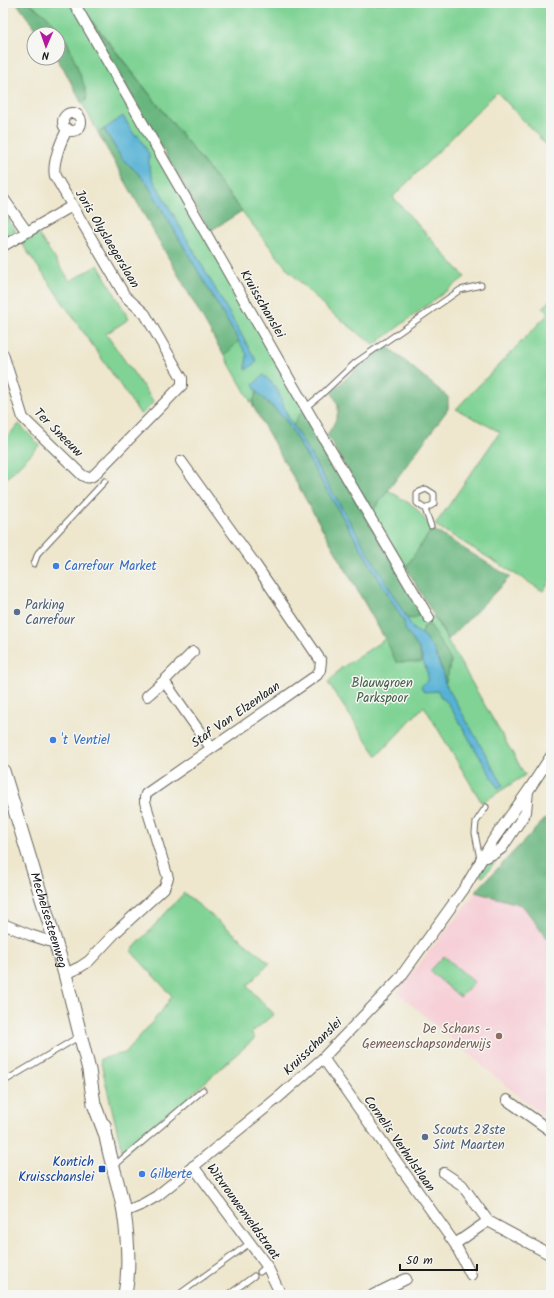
<svg xmlns="http://www.w3.org/2000/svg" width="554" height="1298" font-family="Kalam,sans-serif">
	<rect width="100%" height="100%" fill="#f6f6f2"/>
	<filter id="ink" filterUnits="userSpaceOnUse"><feTurbulence type="fractalNoise" baseFrequency=".025" numOctaves="2"/><feDisplacementMap in="SourceGraphic" scale="8" xChannelSelector="R" yChannelSelector="G"/><feConvolveMatrix kernelMatrix="1 2 1 2 8 2 1 2 1" color-interpolation-filters="sRGB"/></filter>
	<filter id="wash" filterUnits="userSpaceOnUse"><feTurbulence type="fractalNoise" baseFrequency=".012" numOctaves="4" result="noise"/><feDisplacementMap in="SourceGraphic" scale="16" xChannelSelector="R" yChannelSelector="G"/><feGaussianBlur stdDeviation="0.9" result="paint"/><feColorMatrix in="noise" values="0 0 0 0 0 0 0 0 0 0 0 0 0 0 0 0 0 1.4 0 .05"/><feComposite in="paint" operator="in"/></filter>
	<g filter="url(#wash)">
		<rect width="100%" height="100%" fill="#eee7ce"/>
		<path fill="#f6cfd7" d="M475 892 523 905 551 943V1112L547 1119 499 1080 397 992 471 899Z"/>
		<path fill="#80d395" stroke="#4e7858" d="M17 3H74L429 617H434L525 775 482 803 424 706 377 756 328 683 340 669 385 639 94 125 64 69 56 58H58V34H39Z
			M78 3H551V150L497 92 393 197 465 277 374 345 328 310 289 271Z
			M3 211 16 231 3 239Z
			M36 231 70 281 98 265 129 319 106 334 154 402 141 415 20 241Z
			M551 298V579L543 591 435 525 500 432 456 409 549 313 543 308Z
			M19 424 40 445 3 482V441Z
			M388 490 415 507 432 529 406 567 372 512Z
			M509 845 483 877 479 875 486 862Z
			M184 893 270 963 247 986 274 1014 251 1033 255 1038 123 1155 100 1059 125 1053 161 1012 172 996 131 951Z
			M444 956 474 982 460 997 430 971Z"/>
		<path fill="#68b57e" stroke="#42684d" d="M17 3H29L49 18 67 41 83 82 87 95 86 101 81 102 64 69 56 58H58V34H39Z
			M81 8 242 211 210 231Z
			M104 129 122 159 135 170 146 182 239 341 224 356 98 133Z
			M387 346 448 397V409L372 512 327 435C332 427 339 417 338 407 338 402 333 397 332 392L359 366Z
			M257 392 285 419 404 622 405 629 419 649 422 662H396L388 644 254 408 253 401Z
			M303 412 420 610 419 615 413 619 407 618 293 426 300 413Z
			M432 529 510 577 448 640 406 567Z
			M427 625 431 626 451 661 446 682 445 683C444 665 432 648 422 634L424 626Z
			M548 816 551 822V943L522 905 475 892Z"/>
		<path fill="#57b2d5" stroke="#3a6778" d="M123 116 135 136 138 135 149 154V165L153 179 257 362 246 370V362L247 355 146 182 135 170 122 159 104 129Z
			M263 375 273 384 277 389 288 417 407 618 414 630 422 634 434 650 442 671 445 683 503 785 498 788 448 703 441 697 438 691 424 692 421 686 427 681 428 675 419 649 405 629 404 622 285 419 257 392 253 385Z"/>
	</g>
	<g filter="url(#ink)">
		<g fill="none" stroke-linecap="round" stroke-linejoin="round">
			<defs>
				<path id="service" d="M306 407 321 395 355 363 460 290 481 285
					M425 509 434 504V494L426 489 417 493V503L425 509 431 526
					M34 564 38 553 105 481
					M480 859 475 833 476 822 486 807
					M3 1082 80 1036
					M114 1166 203 1090
					M260 1272 267 1266
					M178 1295 250 1243
					M228 1295 254 1276"/>
				<path id="minor" d="M74 3 295 389 429 618
					M63 122a9 9 0 1 1 18 0a9 9 0 1 1-18 0Z
					M3 198 27 232
					M3 246 72 206
					M3 354 23 418 82 475C88 479 91 478 96 473L182 385V378L145 314 125 296 55 176C52 164 61 139 68 129
					M193 652 164 681 211 748
					M147 696 164 681
					M481 859 495 853 502 848 526 812 528 791
					M3 924 30 935 55 943
					M65 974 80 967 89 961 116 932 164 888 168 878 145 802V798L146 794 317 675 320 670 321 661 255 564 181 461
					M323 1058 455 1244 488 1221 551 1255
					M507 1100 551 1131
					M193 1166 267 1266 281 1295
					M444 1173 462 1185 488 1221
					M124 1212 143 1204 157 1196 280 1096 323 1058 399 979 466 886 493 840 528 791 551 756
					M455 1244 471 1275
					M373 1295 406 1279"/>
				<g id="tertiary">
					<path id="s1" d="M3 771 65 974 89 1070 94 1104 105 1133"/>
					<path d="M104 1125C108 1155 119 1183 124 1212 128 1239 130 1268 125 1295"/>
				</g>
			</defs>
			<use href="#service" stroke="#66635a" stroke-width="7"/>
			<use href="#minor" stroke="#66635a" stroke-width="12"/>
			<use href="#tertiary" stroke="#66635a" stroke-width="15"/>
			<use href="#service" stroke="#fff" stroke-width="5"/>
			<use href="#minor" stroke="#fff" stroke-width="10"/>
			<use href="#tertiary" stroke="#fff" stroke-width="13"/>
		</g>
	</g>
	<g fill="#3f7fe0" stroke="#f6f6f2" stroke-width="1.5">
		<circle cx="56" cy="566" r="4"/>
		<circle cx="53" cy="740" r="4"/>
		<circle cx="142" cy="1174" r="4"/>
	</g>
	<g fill="#5c6f8a" stroke="#f6f6f2" stroke-width="1.5">
		<circle cx="17" cy="612" r="4"/>
		<circle cx="425" cy="1137" r="4"/>
	</g>
	<circle fill="#8d6e63" stroke="#f6f6f2" stroke-width="1.5" cx="499" cy="1036" r="4"/>
	<rect fill="#1a4fb4" stroke="#f6f6f2" stroke-width="1.5" x="98" y="1165" width="8" height="8" rx="2"/>
	<g text-anchor="middle" dominant-baseline="central" stroke-width="3" stroke-linejoin="round" paint-order="stroke">
		<g font-size="13" fill="#1c1c1c" stroke="#f6f6f2">
			<text transform="translate(107 239) rotate(59)">Joris Olyslaegerslaan</text>
			<text transform="translate(262 304) rotate(60)">Kruisschanslei</text>
			<text transform="translate(58 433) rotate(45)">Ter Sneeuw</text>
			<text transform="translate(236 715) rotate(-35)">Staf Van Elzenlaan</text>
			<text stroke="none"><textPath href="#s1" startOffset="156">Mechelsesteenweg</textPath></text>
			<text transform="translate(313 1047) rotate(-44)">Kruisschanslei</text>
			<text transform="translate(399 1144) rotate(55)">Cornelis Verhulstlaan</text>
			<text transform="translate(243 1212) rotate(54)">Witvrouwenveldstraat</text>
		</g>
		<g font-size="13" fill="#366cbe" stroke="#f6f6f2" text-anchor="start">
			<text x="64" y="566">Carrefour Market</text>
			<text x="61" y="740">'t Ventiel</text>
			<text x="150" y="1174">Gilberte</text>
		</g>
		<g font-size="13" fill="#4e5e75" stroke="#f6f6f2" text-anchor="start">
			<text x="25" y="605">Parking<tspan x="25" dy="15">Carrefour</tspan></text>
			<text x="433" y="1130">Scouts 28ste<tspan x="433" dy="15">Sint Maarten</tspan></text>
		</g>
		<g font-size="13" fill="#3f5c46" stroke="#f6f6f2">
			<text x="382" y="683">Blauwgroen<tspan x="382" dy="15">Parkspoor</tspan></text>
		</g>
		<g font-size="13" fill="#785e54" stroke="#f6f6f2" text-anchor="end">
			<text x="491" y="1029">De Schans -<tspan x="491" dy="15">Gemeenschapsonderwijs</tspan></text>
		</g>
		<g font-size="13" fill="#164399" stroke="#f6f6f2" text-anchor="end">
			<text x="94" y="1162">Kontich<tspan x="94" dy="15">Kruisschanslei</tspan></text>
		</g>
	</g>
	<rect width="554" height="1298" fill="none" stroke="#f6f6f2" stroke-width="16"/>
	<g transform="translate(46 46) rotate(182)"><circle r="19" fill="#f6f6f2" stroke="#9f9f9c"/>
	<path d="M0-3L7 15L0 10L-7 15Z" fill="#b5179e"/>
	<text y="-6" font-size="11" font-weight="bold" text-anchor="middle" fill="#1c1c1c">N</text>
	</g>
	<path d="M400 1264v6h77v-6" fill="none" stroke="#1c1c1c" stroke-width="2"/>
	<text x="406" y="1264" font-size="12" fill="#1c1c1c" stroke="#f6f6f2" stroke-width="3" paint-order="stroke">50 m</text>
</svg>
